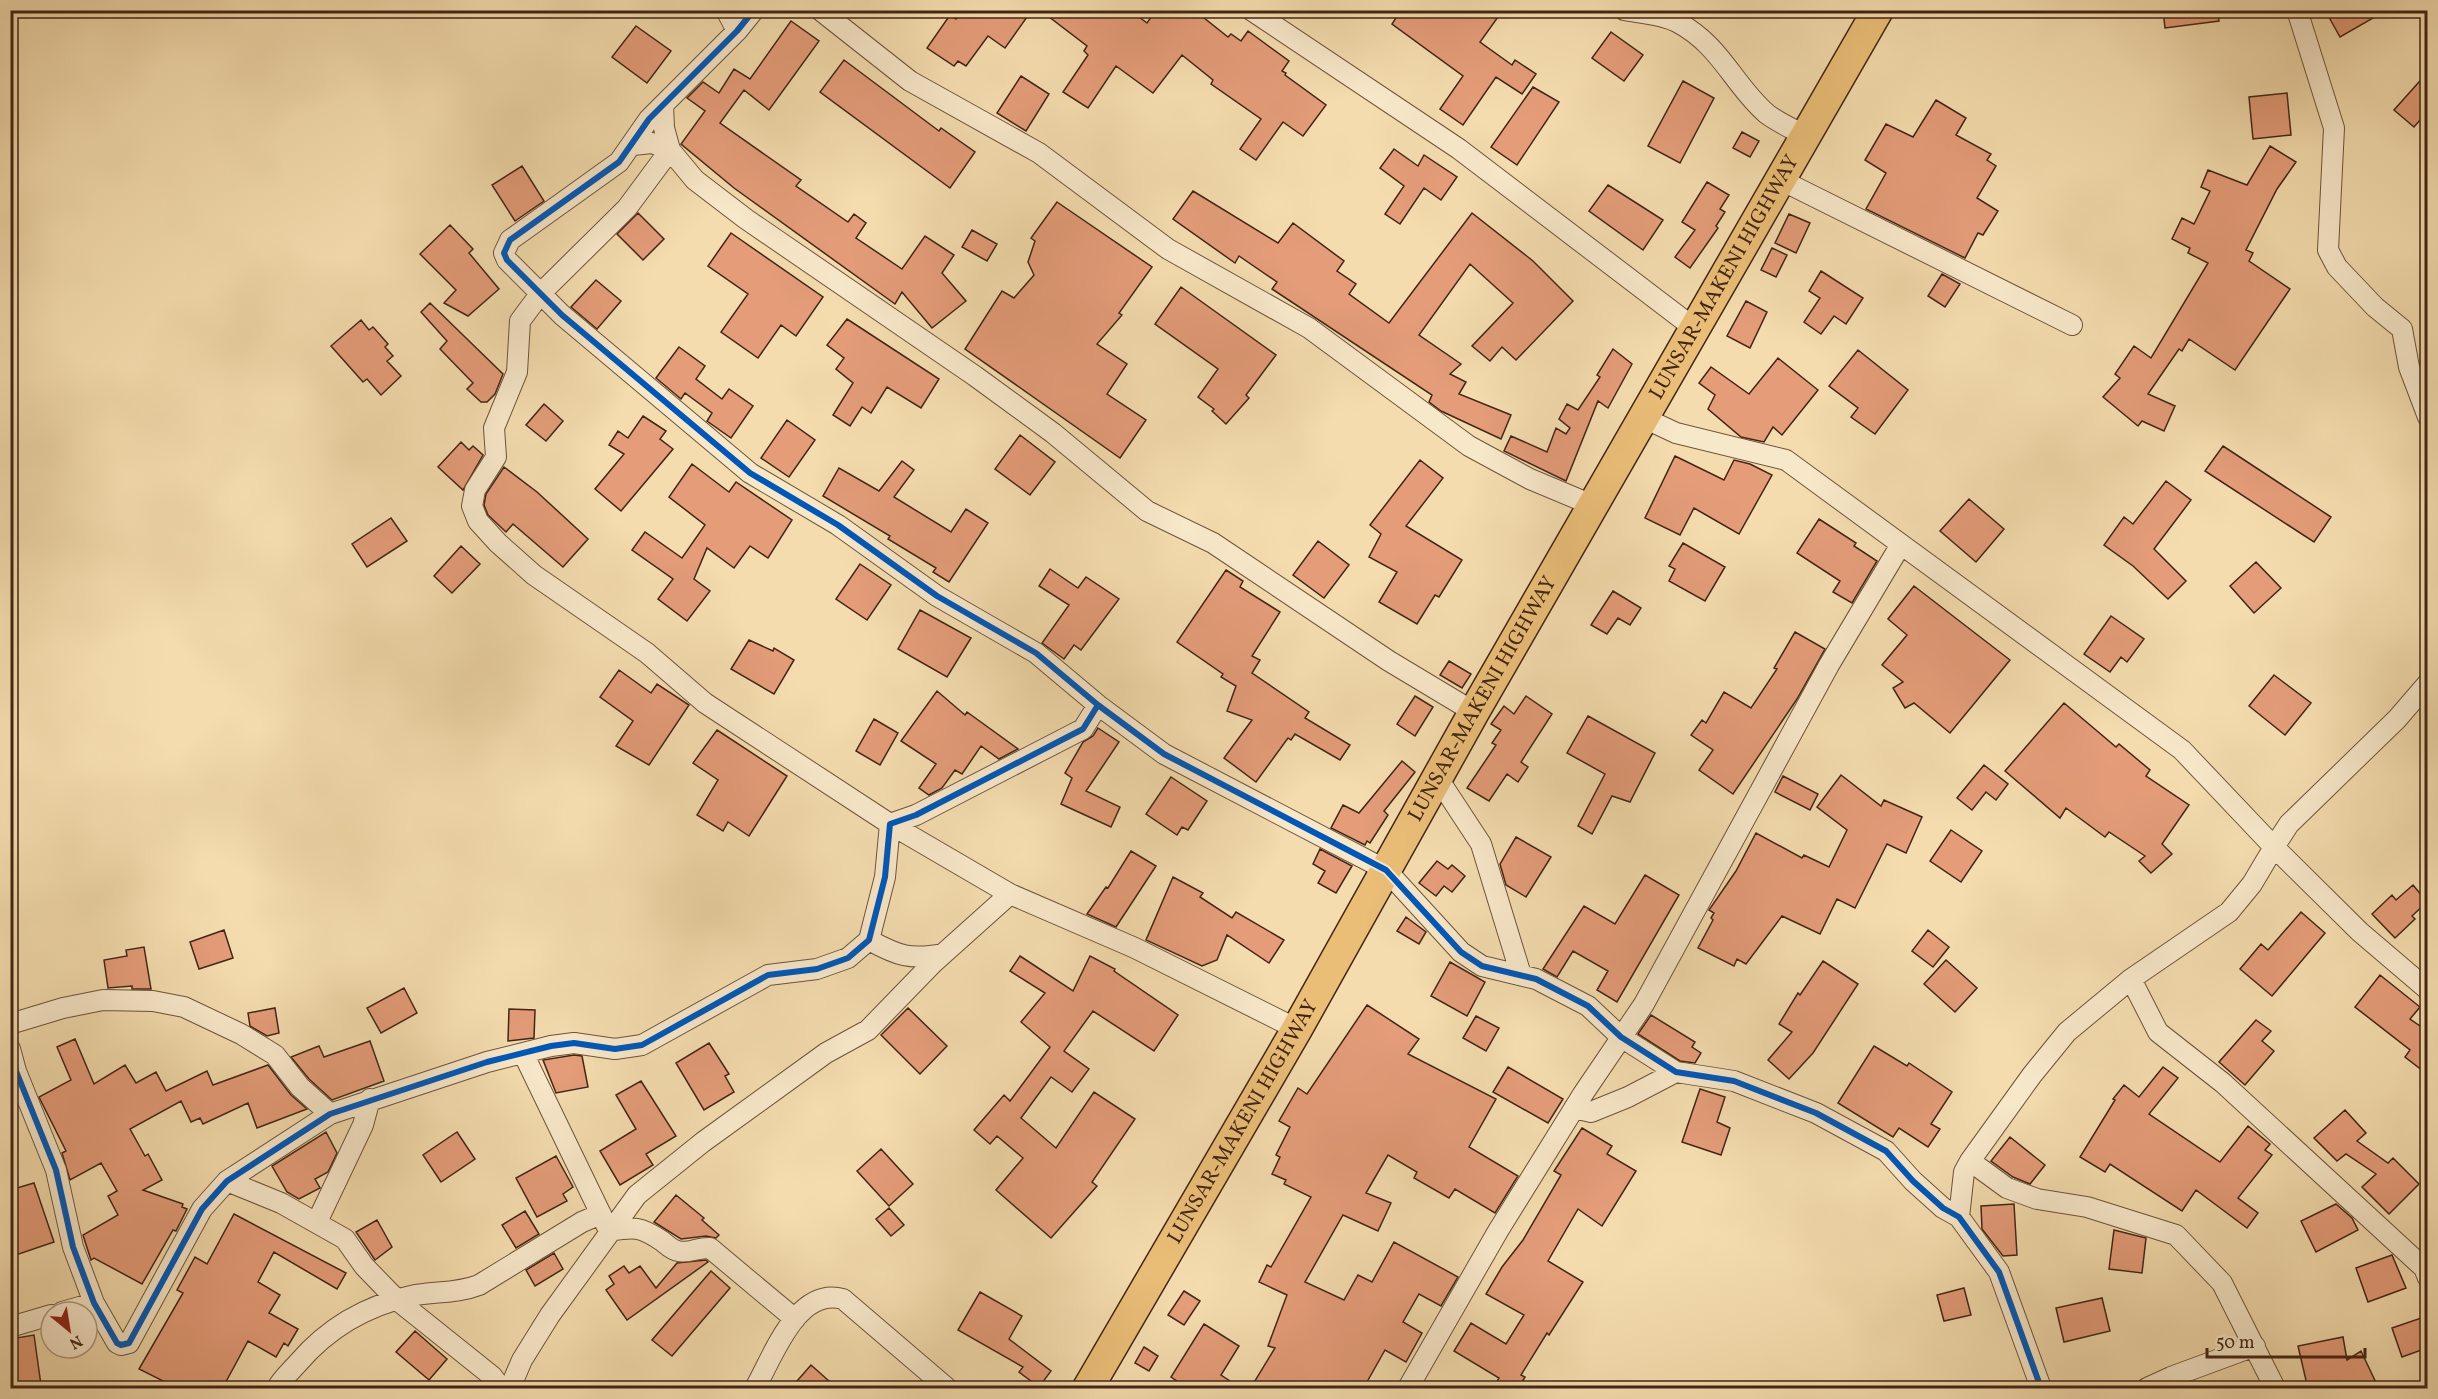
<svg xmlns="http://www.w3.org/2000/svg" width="2438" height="1399" font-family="Vollkorn,serif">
	<rect width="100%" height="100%" fill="#f4dcae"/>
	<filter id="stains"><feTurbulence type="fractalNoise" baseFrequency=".00333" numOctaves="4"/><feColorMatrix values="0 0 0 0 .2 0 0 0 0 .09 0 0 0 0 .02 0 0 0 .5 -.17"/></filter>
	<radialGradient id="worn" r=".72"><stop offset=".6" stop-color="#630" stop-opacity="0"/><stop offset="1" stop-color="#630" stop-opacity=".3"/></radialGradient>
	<path fill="#e49c79" stroke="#422514" stroke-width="1.5" d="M962 10H1032L1005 48 988 36 966 66 958 61 954 66 927 48 950 15 956 19Z
		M1040 10H1130L1147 23 1156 10H1194L1228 37 1231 34 1241 41 1248 31 1289 61 1282 71 1286 73 1285 75 1326 105 1303 136 1283 122 1256 160 1240 149 1261 119 1211 84 1213 80 1182 55 1153 93 1116 66 1088 108 1063 92 1088 55 1084 51 1087 46Z
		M1401 10H1503L1480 42 1512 65 1515 60 1536 74 1522 94 1496 77 1463 125 1440 109 1463 76 1392 24Z
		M2163 10H2218L2219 21 2165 28Z
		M2325 10H2387L2340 37Z
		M791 21 819 41 769 110 744 90 720 123 801 180 796 186 848 222 854 214 866 223 856 238 902 269 925 236 954 255 942 273 966 301 932 328 902 292 895 304 734 188 681 144 705 111 687 98 703 82 719 93 734 69 750 79Z
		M636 26 671 51 647 83 612 57Z
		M1611 32 1643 55 1624 81 1592 58Z
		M844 60 939 131 941 128 975 152 950 188 820 92Z
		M2427 73V112L2414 127 2394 110Z
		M1021 76 1049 94 1026 131 997 113Z
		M1683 81 1714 98 1680 163 1648 146Z
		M1533 87 1559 102 1517 165 1491 147Z
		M2287 93 2291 135 2253 139 2249 97Z
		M1936 100 1966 118 1956 135 1991 154 1987 160 1996 166 1977 198 1998 211 1983 235 1978 233 1965 258 1866 209 1886 173 1865 160 1886 124 1913 137Z
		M1742 132 1759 141 1750 157 1733 148Z
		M2270 146 2296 162 2277 189 2246 250 2253 253 2249 261 2290 289 2235 370 2189 339 2182 351 2179 349 2148 394 2175 406 2164 431 2142 421 2138 426 2103 397 2120 378 2115 374 2134 346 2151 358 2208 263 2188 253 2190 248 2172 239 2182 218 2194 224 2210 191 2201 187 2208 170 2247 185Z
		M1394 149 1418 166 1424 155 1457 177 1441 200 1424 188 1400 224 1385 214 1404 186 1380 168Z
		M522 166 544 201 515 221 492 185Z
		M1707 182 1729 195 1720 209 1725 212 1716 226 1718 228 1690 268 1675 257 1695 230 1682 222Z
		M1608 185 1663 220 1643 250 1589 211Z
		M1193 191 1278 243 1293 223 1344 261 1337 271 1356 284 1349 294 1389 323 1472 213 1533 261 1573 301 1516 360 1502 347 1490 361 1472 346 1513 303 1470 264 1419 335 1461 364 1450 374 1466 382 1459 394 1511 415 1501 439 1441 411 1429 402 1432 395 1272 289 1277 282 1239 256 1235 263 1173 219Z
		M1057 202 1152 267 1119 313 1122 315 1097 344 1127 364 1107 394 1146 420 1120 458 965 349 1002 291 1014 298 1034 275 1028 262 1035 241 1031 238Z
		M638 213 664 239 643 260 617 234Z
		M1789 214 1810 223 1796 253 1775 243Z
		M450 225 473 249 469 253 499 289 468 316 444 303 456 290 420 254Z
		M972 230 997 244 987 261 962 247Z
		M731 233 823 297 796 336 781 325 758 358 721 332 748 294 708 266Z
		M1772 248 1787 255 1776 277 1761 270Z
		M1821 271 1863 298 1846 324 1834 316 1821 334 1804 322 1820 298 1809 291Z
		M1942 274 1960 284 1945 307 1928 296Z
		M596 280 621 301 597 329 571 307Z
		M1181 287 1276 355 1246 395 1249 398 1226 424 1212 411 1214 409 1198 397 1218 369 1155 324Z
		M1746 301 1767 312 1750 348 1727 336Z
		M430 303 503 374 495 394 487 402H481L467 389 473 383 440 349 447 341 421 312Z
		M847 319 939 379 921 408 887 387 871 413 862 407 850 426 833 415 853 383 836 369 844 358 827 345Z
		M361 320 369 330 373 327 388 344 385 347 393 356 387 361 401 376 381 395 367 379 363 382 331 346Z
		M679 347 705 366 696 379 722 399 729 389 753 406 731 438 707 421 712 413 685 393 681 399 656 378Z
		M1613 349 1632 364 1608 408 1598 401 1566 481 1504 451 1511 436 1547 452 1556 428 1566 434 1570 428 1559 419 1567 404 1578 410 1600 377 1597 375Z
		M1858 350 1908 390 1875 434 1851 417 1858 408 1829 386Z
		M1778 358 1818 390 1782 435 1773 427 1764 442 1741 437 1708 409 1715 395 1699 383 1711 367 1749 394Z
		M544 404 563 421 546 441 526 425Z
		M643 416 666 431 660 439 673 449 621 511 595 489 624 454 609 445 618 431 628 438Z
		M787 420 815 440 789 477 761 458Z
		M1020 435 1055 462 1030 495 995 469Z
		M461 442 469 450 473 446 483 455 463 490 438 467Z
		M2223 446 2331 517 2314 542 2205 471Z
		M1675 456 1724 480 1734 460 1750 464 1772 475 1739 534 1694 508 1680 535 1645 518Z
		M1420 460 1443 478 1406 526 1462 560 1439 597 1435 595 1417 624 1379 602 1397 572 1369 557 1381 534 1370 525Z
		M902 461 914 470 894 497 951 532 966 509 988 523 949 582 933 572 936 568 888 539 890 536 823 496 839 468 879 491Z
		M692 464 729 492 736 482 792 520 768 558 750 546 734 568 707 548 694 579 710 591 687 621 658 599 673 579 632 550 645 532 682 558 705 525 669 497Z
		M504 467 537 492 588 539 563 567 513 524 506 532 488 515 484 505 486 494Z
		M2166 481 2191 500 2154 549 2186 581 2168 599 2133 566 2104 545 2124 517 2133 524Z
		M1969 499 2004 529 1976 562 1940 531Z
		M391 518 407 541 367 567 352 544Z
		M1819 519 1856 543 1854 546 1877 561 1852 603 1833 592 1840 581 1797 553Z
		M1318 541 1349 565 1324 598 1293 575Z
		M1683 543 1725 567 1705 601 1669 581 1675 569 1669 566Z
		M461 546 480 564 452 593 434 576Z
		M2256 562 2281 588 2254 613 2230 586Z
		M860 564 891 585 867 620 836 599Z
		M1050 569 1078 588 1086 577 1119 599 1081 650 1074 645 1064 659 1042 643 1069 605 1039 586Z
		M1226 570 1243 581 1240 587 1280 612 1252 656 1260 660 1252 673 1309 712 1305 718 1350 745 1340 760 1295 734 1291 740 1288 738 1256 782 1224 758 1252 720 1227 711 1236 686 1221 677 1223 674 1177 642Z
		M1914 586 2010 660 1950 733 1914 703 1905 708 1893 688 1903 682 1882 665 1907 635 1888 619Z
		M1613 591 1641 608 1630 625 1618 618 1607 634 1591 625Z
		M920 610 971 638 947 677 898 649Z
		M2111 616 2144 639 2127 662 2121 657 2110 672 2084 654Z
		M1795 632 1825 649 1797 699 1733 794 1699 770 1713 750 1691 735 1702 720 1706 723 1724 692 1751 708 1777 669 1774 668Z
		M749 640 773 651 774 648 794 660 774 694 731 669Z
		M1449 661 1471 674 1462 688 1440 675Z
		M619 670 651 693 657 684 689 705 649 765 616 746 633 721 600 697Z
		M2274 675 2311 703 2285 735 2249 706Z
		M937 691 965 715 967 712 1018 749 999 759 981 746 962 774 955 770 942 788 929 795 919 788 936 764 901 741Z
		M1415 696 1433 707 1415 736 1397 724Z
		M1526 696 1552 714 1521 762 1528 767 1518 782 1507 774 1489 801 1467 788 1496 745 1492 743 1501 730 1491 724 1504 706 1514 714Z
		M2064 703 2116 747 2119 744 2150 770 2146 776 2189 805 2162 844 2172 854 2151 873 2139 861 2145 856 2109 832 2105 837 2066 808 2060 818 2005 771Z
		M1588 716 1655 753 1630 802 1612 796 1592 834 1578 826 1605 774 1567 753Z
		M874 719 898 733 880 765 856 751Z
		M1098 728 1119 742 1086 791 1120 807 1111 827 1061 804 1072 778 1065 773 1083 742 1093 736Z
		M717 730 787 776 749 836 728 822 723 831 697 815 718 780 693 763Z
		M1402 761 1415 772 1384 811 1388 815 1370 843 1367 841 1365 845 1331 828 1343 805 1359 813Z
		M1984 765 2008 784 1996 800 1986 792 1972 810 1957 798Z
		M1841 775 1881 806 1884 800 1922 817 1906 853 1887 844 1855 908 1837 899 1820 934 1782 916 1746 964 1737 959 1734 966 1698 948 1713 920 1711 918 1714 913 1709 910 1736 871 1756 833 1802 858 1804 855 1829 867 1847 830 1817 807Z
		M1783 776 1818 794 1810 810 1775 792Z
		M1171 777 1207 801 1188 830 1182 827 1177 835 1146 814Z
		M1951 830 1982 851 1961 882 1930 861Z
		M1516 837 1551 857 1526 897 1506 885 1500 864Z
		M1320 849 1352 866 1336 893 1318 883 1325 871 1313 864Z
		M1131 851 1156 866 1116 927 1087 914 1106 887 1108 888Z
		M1437 861 1448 869 1452 865 1465 876 1452 892 1444 886 1436 896 1419 883Z
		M1645 875 1679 895 1617 1002 1597 990 1608 971 1573 951 1557 977 1543 969 1584 906 1615 924Z
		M1173 877 1203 893 1200 897 1232 918 1236 912 1284 940 1269 963 1227 935 1217 960 1202 966 1146 940Z
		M2413 885 2427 902 2412 916 2415 919 2395 938 2372 914 2392 895 2396 900Z
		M2301 912 2325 933 2272 996 2240 969 2261 944 2268 950Z
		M1406 917 1426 932 1419 944 1397 931Z
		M224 930 233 958 199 969 190 942Z
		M1928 930 1949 947 1933 967 1912 951Z
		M144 947 151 989H132V986L108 988 104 960 127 956 126 950Z
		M1020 956 1073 991 1090 956 1115 969 1114 971 1178 1015 1154 1051 1093 1011 1064 1051 1089 1069 1072 1092 1051 1077 1021 1118 1056 1148 1094 1092 1135 1119 1092 1182 1097 1186 1051 1238 996 1190 1023 1158 997 1136 990 1144 974 1130 1004 1095 1010 1101 1050 1047 1021 1022 1045 993 1010 971Z
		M1946 960 1977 988 1955 1012 1924 984Z
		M1823 961 1858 984 1813 1053 1789 1079 1768 1060 1792 1032 1779 1024 1798 993 1800 995Z
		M1450 962 1485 982 1467 1016 1431 996Z
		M2380 975 2420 1007 2410 1019 2426 1030 2427 1028V1074L2405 1057 2410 1050 2355 1007Z
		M404 988 417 1013 381 1033 367 1008Z
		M1367 1005 1419 1039 1408 1054 1496 1099 1469 1147 1518 1176 1495 1213 1455 1189 1449 1198 1414 1178 1417 1172 1388 1155 1366 1193 1391 1203 1378 1231 1343 1215 1305 1282 1344 1300 1358 1275 1372 1282 1394 1242 1458 1277 1441 1306 1419 1294 1403 1322 1422 1333 1406 1362 1385 1350 1363 1389H1250L1275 1348 1268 1346 1287 1295 1259 1282 1267 1265 1271 1267 1311 1197 1284 1184 1286 1180 1272 1174 1280 1157 1276 1155 1290 1127 1279 1121 1298 1088 1307 1094Z
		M275 1008 279 1033 267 1036 250 1026 248 1013Z
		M908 1008 947 1046 920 1074 881 1035Z
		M509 1009 535 1010 534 1038 508 1041Z
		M1651 1015 1695 1042 1692 1047 1701 1053 1695 1063 1680 1061 1638 1034Z
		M1476 1016 1499 1028 1486 1051 1463 1038Z
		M2256 1020 2271 1031 2262 1041 2274 1051 2245 1085 2219 1062Z
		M75 1039 94 1084 125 1065 136 1083 156 1072 166 1091 207 1071 213 1085 268 1065 291 1095 307 1109 257 1128 248 1103 203 1124 200 1118 191 1122 181 1101 130 1129 145 1156 148 1154 162 1180 143 1190 183 1204 182 1207 187 1209 176 1231 173 1230 142 1284 94 1258 91 1260 83 1235 118 1215 108 1196 117 1191 101 1163 70 1180 62 1153 66 1151 39 1097 71 1080 57 1047Z
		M370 1041 384 1081 332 1100 309 1079 291 1057 319 1046 324 1057Z
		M709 1043 729 1074 725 1076 734 1092 704 1110 676 1063Z
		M1874 1046 1907 1066 1909 1063 1952 1092 1931 1124 1940 1129 1928 1147 1899 1128 1893 1137 1838 1103Z
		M574 1055 582 1056 588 1087 556 1093 543 1060Z
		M1508 1067 1563 1099 1548 1123 1493 1092Z
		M2163 1067 2178 1078 2149 1114 2220 1162 2248 1126 2270 1144 2265 1150 2272 1155 2238 1198 2258 1213 2247 1228 2196 1190 2182 1211 2110 1164 2105 1172 2080 1157 2115 1100 2113 1099 2124 1085 2139 1097Z
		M641 1081 676 1136 646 1154 653 1165 620 1185 600 1151 636 1129 616 1095Z
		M1700 1089 1725 1097 1717 1122 1730 1128 1721 1155 1682 1142Z
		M2345 1110 2366 1133 2357 1141 2388 1163 2393 1158 2419 1184 2389 1214 2362 1187 2376 1174 2346 1154 2337 1161 2314 1138Z
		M1582 1128 1612 1146 1607 1154 1636 1171 1602 1226 1578 1209 1548 1261 1583 1282 1549 1335 1547 1333 1521 1375 1525 1377 1518 1389H1505L1496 1383 1499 1378 1454 1351 1471 1323 1506 1344 1524 1315 1486 1294 1502 1267 1523 1240 1561 1175 1554 1171Z
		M326 1132 337 1153 328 1172 315 1179 320 1188 299 1199 287 1192 272 1166Z
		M457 1132 475 1159 441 1182 423 1155Z
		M2010 1137 2045 1165 2030 1184 2013 1177 1991 1161Z
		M881 1149 913 1184 889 1206 857 1171Z
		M556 1156 573 1187 563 1194 567 1201 537 1217 516 1178Z
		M34 1183 54 1242 10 1257V1190Z
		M676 1195 704 1218 702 1220 719 1235 716 1238 706 1236 681 1239 654 1222Z
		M2014 1204 2017 1255 2003 1256 1982 1229 1981 1206Z
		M2336 1204 2352 1218 2358 1230 2316 1252 2301 1221Z
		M889 1208 904 1225 891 1236 876 1219Z
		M525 1211 539 1234 516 1248 502 1225Z
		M234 1214 346 1273 337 1289 274 1252 258 1282 280 1295 269 1313 298 1329 288 1346 284 1343 276 1357 248 1341 222 1389H179L139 1369 183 1293 177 1290 195 1257 207 1264Z
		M377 1220 392 1247 375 1260 356 1232Z
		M2114 1230 2146 1238 2142 1273 2109 1269Z
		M554 1253 563 1269 535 1286 526 1270Z
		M2392 1255 2406 1288 2368 1302 2356 1268Z
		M706 1260 708 1262 627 1320 606 1290 614 1284 609 1276 624 1266 629 1273 640 1266 656 1288 677 1263Z
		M711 1271 730 1288 672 1356 652 1340Z
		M1964 1288 1971 1315 1944 1321 1937 1295Z
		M1184 1291 1200 1301 1184 1325 1168 1315Z
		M980 1292 1022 1316 1009 1339 1051 1371 1039 1387 1019 1372 1023 1367 958 1330Z
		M2102 1298 2110 1331 2064 1342 2056 1308Z
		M2427 1316V1348L2402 1357 2392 1328Z
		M1204 1324 1239 1346 1221 1375 1242 1389H1189L1171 1377Z
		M415 1331 447 1359 429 1380 396 1352Z
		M34 1335 41 1385 15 1389 10 1339Z
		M2343 1337 2347 1360 2361 1351 2379 1389H2308L2298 1346Z
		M1144 1347 1158 1356 1149 1371 1135 1363Z
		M811 1365 838 1389H790Z"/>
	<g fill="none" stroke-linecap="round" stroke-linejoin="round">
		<defs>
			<path id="minor" d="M726 10 737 31
				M754 10 737 31 649 119 619 162 510 240 504 253 507 260 562 315 750 473 838 525 937 596 1036 653 1098 705 1164 754 1386 870 1461 952 1482 966 1536 979 1588 1006 1621 1037 1676 1072 1734 1081 1816 1113 1886 1151 1913 1181 1943 1208 1959 1217 1999 1272 2041 1388
				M820 10 910 81 1039 153 1168 249 1309 328 1469 446 1530 479 1592 505
				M1251 10 1459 149 1694 328
				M1624 10C1641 13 1662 14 1677 22 1721 45 1734 86 1767 114 1779 123 1793 129 1806 136
				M2297 10 2334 128 2328 250 2337 267 2375 307 2402 329 2409 367 2428 417
				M663 105 664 128 670 150 695 180 746 219 975 376 1053 433 1147 511 1213 543 1389 661 1474 712
				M633 145 652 143 670 150 627 208 540 294 520 321 517 372 494 428 496 457 475 490 472 506 478 521 498 543 534 575 647 653 705 703 890 824 1010 894 1135 948 1297 1029
				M1781 180 2072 325
				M1644 418 1676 433 1786 460 2182 750 2274 847 2252 884 2229 912 2131 979 2067 1032 2032 1075 1970 1161 1964 1172 1959 1217
				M2428 683 2397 719 2289 824 2274 847 2360 932 2428 990
				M1437 777 1481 844 1521 975
				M869 940C898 956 910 960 943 954
				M2131 979 2158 1032 2223 1083 2424 1268 2428 1278
				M10 1024 63 1008 103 1000 153 1001 184 1007 241 1034 275 1055 300 1087 330 1114
				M10 1049 16 1071 56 1170 73 1247 94 1303 117 1343 121 1345 129 1343 202 1209 227 1181 330 1114 487 1062 551 1046 574 1043 615 1049 642 1045 768 975 817 969 848 958 869 940 885 877 890 824 916 815 1083 729 1098 705
				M523 1053 609 1231C634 1227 640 1226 662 1241 667 1245 672 1250 678 1251 688 1254 699 1247 710 1248L795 1319
				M1574 1108 1591 1112 1628 1097 1676 1072
				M1970 1161 2007 1188 2037 1199 2087 1207 2176 1235 2222 1283 2275 1388
				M227 1181 281 1203 345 1239 364 1266 397 1300 492 1376 501 1388
				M317 1222 363 1125 370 1099
				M62 1312 94 1303
				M10 1327 51 1315
				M277 1388C282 1379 291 1371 298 1363 328 1328 365 1306 411 1296 434 1291 456 1294 479 1285L582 1222 601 1214
				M510 1388 522 1360 550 1315 637 1195 703 1142 826 1053 868 1030 933 963 1010 894
				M755 1388C773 1357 797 1286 843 1299L947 1388
				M1408 1388 1498 1231 1583 1094 1644 1004 1829 665 1900 546
				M2147 1388 2171 1377 2255 1346"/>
			<g id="primary">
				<path id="s1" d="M1088 1388 1297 1029 1474 712 1878 10"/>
			</g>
		</defs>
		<use href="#minor" stroke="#6e533a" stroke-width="22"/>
		<use href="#primary" stroke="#422514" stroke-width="33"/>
		<use href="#minor" stroke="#f8e8ca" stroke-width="20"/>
		<use href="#primary" stroke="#eabe77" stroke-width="30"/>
		<defs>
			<path id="cycleway" d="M754 10 737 31 649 119 619 162 510 240 504 253 507 260 562 315 750 473 838 525 937 596 1036 653 1098 705 1164 754 1386 870 1461 952 1482 966 1536 979 1588 1006 1621 1037 1676 1072 1734 1081 1816 1113 1886 1151 1913 1181 1943 1208 1959 1217 1999 1272 2041 1388
				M10 1049 16 1071 56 1170 73 1247 94 1303 117 1343 121 1345 129 1343 202 1209 227 1181 330 1114 487 1062 551 1046 574 1043 615 1049 642 1045 768 975 817 969 848 958 869 940 885 877 890 824 916 815 1083 729 1098 705"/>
		</defs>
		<use href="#cycleway" stroke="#f8e8ca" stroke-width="10"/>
		<use href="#cycleway" stroke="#0057b8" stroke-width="6"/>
	</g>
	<g text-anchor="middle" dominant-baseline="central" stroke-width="6" stroke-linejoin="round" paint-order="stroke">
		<g font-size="21" fill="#422514" stroke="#f8e8ca">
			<text stroke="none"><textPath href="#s1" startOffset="1280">LUNSAR-MAKENI HIGHWAY</textPath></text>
			<text stroke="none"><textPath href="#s1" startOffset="794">LUNSAR-MAKENI HIGHWAY</textPath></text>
			<text stroke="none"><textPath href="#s1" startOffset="308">LUNSAR-MAKENI HIGHWAY</textPath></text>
		</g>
	</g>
	<rect width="2438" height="1399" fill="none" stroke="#f4dcae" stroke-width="36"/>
	<rect x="12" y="12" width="2414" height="1375" fill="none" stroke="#422514" stroke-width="3"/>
	<rect x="18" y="18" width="2402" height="1363" fill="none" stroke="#422514" stroke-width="1.5"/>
	<g transform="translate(69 1330) rotate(150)"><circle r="28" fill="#f8e8ca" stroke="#af9a81" stroke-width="1.5"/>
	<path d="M0-4.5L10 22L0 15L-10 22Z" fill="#8f2418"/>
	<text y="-9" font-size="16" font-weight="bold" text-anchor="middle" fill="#422514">N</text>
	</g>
	<path d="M2207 1348v9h158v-9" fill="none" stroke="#422514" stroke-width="3"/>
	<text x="2216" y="1348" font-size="18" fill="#422514" stroke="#f8e8ca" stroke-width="4.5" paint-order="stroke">50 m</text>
	<rect width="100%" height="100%" filter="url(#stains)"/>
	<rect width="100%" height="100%" fill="url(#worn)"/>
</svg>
